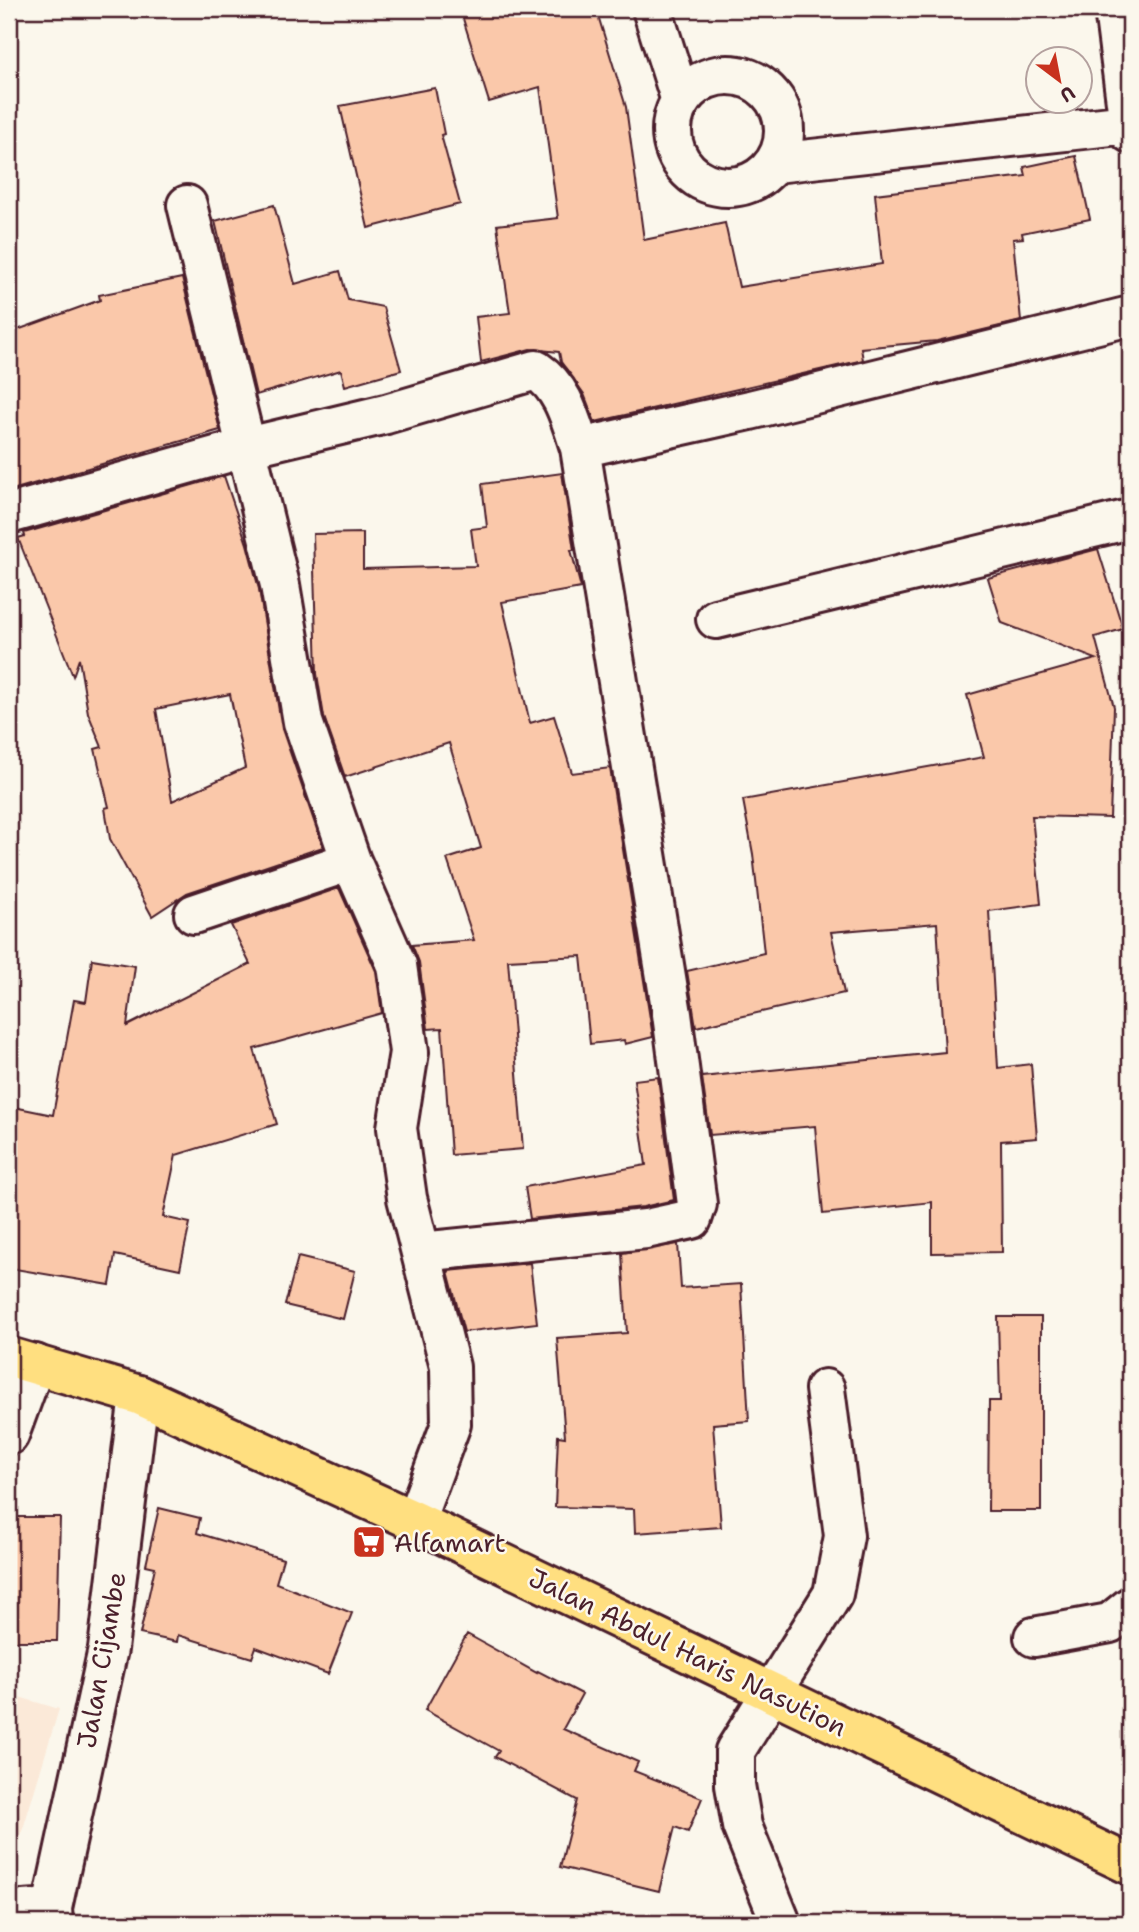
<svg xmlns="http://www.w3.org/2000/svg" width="1139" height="1932" font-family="'Shantell Sans',sans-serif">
	<rect width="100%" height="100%" fill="#fbf7ec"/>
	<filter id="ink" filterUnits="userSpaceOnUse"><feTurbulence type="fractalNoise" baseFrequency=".0143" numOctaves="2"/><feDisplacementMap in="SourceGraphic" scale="14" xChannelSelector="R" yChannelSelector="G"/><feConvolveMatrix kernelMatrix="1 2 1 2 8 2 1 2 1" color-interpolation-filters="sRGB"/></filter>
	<g filter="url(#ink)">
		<path fill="#fbe9d8" d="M9 1694 59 1709 13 1862 18 1923H9Z"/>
		<path fill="#fac8aa" stroke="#4a1f2b" stroke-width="2" fill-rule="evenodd" d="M460 9H596L626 107 644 240 725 223 739 287 882 264 875 194 1026 176 1024 167 1076 156 1090 219 1022 233 1023 238 1013 239 1021 321 937 341 861 348 863 360 595 422 584 394 561 362 559 352 530 349 481 362 476 317 510 313 497 225 558 218 540 87 489 102Z
			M435 88 444 134 441 135 460 204 368 228 340 106Z
			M274 205 295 284 340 271 348 300 383 307 401 370 345 386 341 370 256 395 215 221Z
			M182 278 220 430 12 490 9 479V333L100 300 99 295Z
			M562 473 574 550H571L581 588 502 602 530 723 554 716 572 773 610 768 653 1037 625 1044 624 1040 590 1044 581 956 508 960 523 1149 451 1155 442 1028 428 1029 419 962 412 945 474 940 447 859 481 848 449 743 345 777 324 717 317 674 313 534 363 533V569L476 566 471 529 487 527 482 484Z
			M224 476 247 544 259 589 282 729 323 847 187 893 152 916 110 839 105 808 109 807 95 749 102 747 88 713 79 659 73 676 18 538 25 536 24 533ZM230 694 245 768 172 801 156 709Z
			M1098 549 1123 629 1095 637 1114 707 1110 818 1032 816 1041 904 989 911 998 1068 1031 1064 1037 1138 1001 1141 1002 1252 932 1253V1202L823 1214 815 1126 710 1135 702 1077 945 1052 937 923 831 932 844 993 696 1027 687 971 764 953 753 854 743 800 984 757 967 695 1096 659 1002 623 988 578Z
			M339 888 376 971 382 1013 254 1049 277 1124 176 1155 163 1217 190 1223 180 1269 115 1255 110 1285 9 1268V1106L53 1115 74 1000 86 1002 92 959 135 966 127 1026 250 964 231 925Z
			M658 1077 674 1200 643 1207 530 1219 525 1187 646 1165 634 1080Z
			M678 1244 681 1288 741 1284 749 1421 713 1424 721 1527 635 1533 634 1509 555 1507 558 1436 565 1437 557 1338 627 1333 622 1253Z
			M298 1257 355 1271 343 1319 285 1305Z
			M530 1263 537 1323 464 1332 448 1271Z
			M998 1317H1041V1511H988L989 1401H1000Z
			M159 1508 200 1518 197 1533 283 1559 276 1583 352 1613 328 1674 256 1647 252 1658 178 1635 177 1642 140 1634 155 1567 146 1565Z
			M9 1517H60L57 1641H9Z
			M467 1634 537 1673 538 1671 582 1694 563 1729 638 1762 634 1771 702 1798 688 1832 675 1827 659 1891 560 1867 577 1800 495 1757 499 1751 425 1710Z"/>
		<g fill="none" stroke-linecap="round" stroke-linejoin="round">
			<defs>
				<path id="minor" d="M652 9 681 101
					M1114 9 1130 133
					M672 131a56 56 0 1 1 112 0a56 56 0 1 1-112 0Z
					M775 163 1129 124
					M187 205 280 585 303 722 351 861 397 965 409 1052 397 1128 407 1198 450 1367 451 1424 415 1521
					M580 448 750 410 1130 316
					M9 514 248 447 386 414 536 370C563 388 570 418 580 448L672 1014 697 1204 692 1219 646 1229 421 1252
					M716 619 1130 519
					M194 914 351 861
					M9 1435 35 1364
					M1034 1637 1110 1623 1130 1607
					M9 1911 52 1908
					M53 1923 52 1908 108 1649 139 1395
					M781 1923 742 1826 735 1785V1751L833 1594 844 1536 825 1389"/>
				<path id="highway" d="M9 1357 139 1395 415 1521 1130 1865"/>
			</defs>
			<use href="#minor" stroke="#4a1f2b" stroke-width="44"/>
			<use href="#highway" stroke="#4a1f2b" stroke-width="44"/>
			<use href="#minor" stroke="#fbf7ec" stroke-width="38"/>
			<use href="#highway" stroke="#ffdf80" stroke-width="38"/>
		</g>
	</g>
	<defs>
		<symbol id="supermarket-square" viewBox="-11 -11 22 22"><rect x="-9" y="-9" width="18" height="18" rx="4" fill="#c8321e" stroke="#fbf7ec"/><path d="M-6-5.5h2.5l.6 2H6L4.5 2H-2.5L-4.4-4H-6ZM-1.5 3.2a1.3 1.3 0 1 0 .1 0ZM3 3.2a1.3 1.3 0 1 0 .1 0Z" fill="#fff"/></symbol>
	</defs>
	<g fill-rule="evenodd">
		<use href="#supermarket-square" x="350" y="1523" width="38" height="38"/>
	</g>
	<g text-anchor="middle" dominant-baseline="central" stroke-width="5" stroke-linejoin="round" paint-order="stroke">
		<g font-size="26" fill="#4a1f2b" stroke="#fbf7ec" text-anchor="start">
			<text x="394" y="1542">Alfamart</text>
		</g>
		<g font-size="26" fill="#4a1f2b" stroke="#fbf7ec">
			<text transform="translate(688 1652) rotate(26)">Jalan Abdul Haris Nasution</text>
			<text transform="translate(101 1660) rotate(-80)">Jalan Cijambe</text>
		</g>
	</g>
	<rect width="1139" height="1932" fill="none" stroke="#fbf7ec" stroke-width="35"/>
	<rect x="18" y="18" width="1104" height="1897" fill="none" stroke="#4a1f2b" stroke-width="2.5" filter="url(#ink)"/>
	<g transform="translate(1059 80) rotate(148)"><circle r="33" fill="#fbf7ec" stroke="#b4a19f" stroke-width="2"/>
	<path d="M0-5L12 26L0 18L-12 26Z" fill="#c8321e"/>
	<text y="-10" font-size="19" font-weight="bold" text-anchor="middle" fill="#4a1f2b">U</text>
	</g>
</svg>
